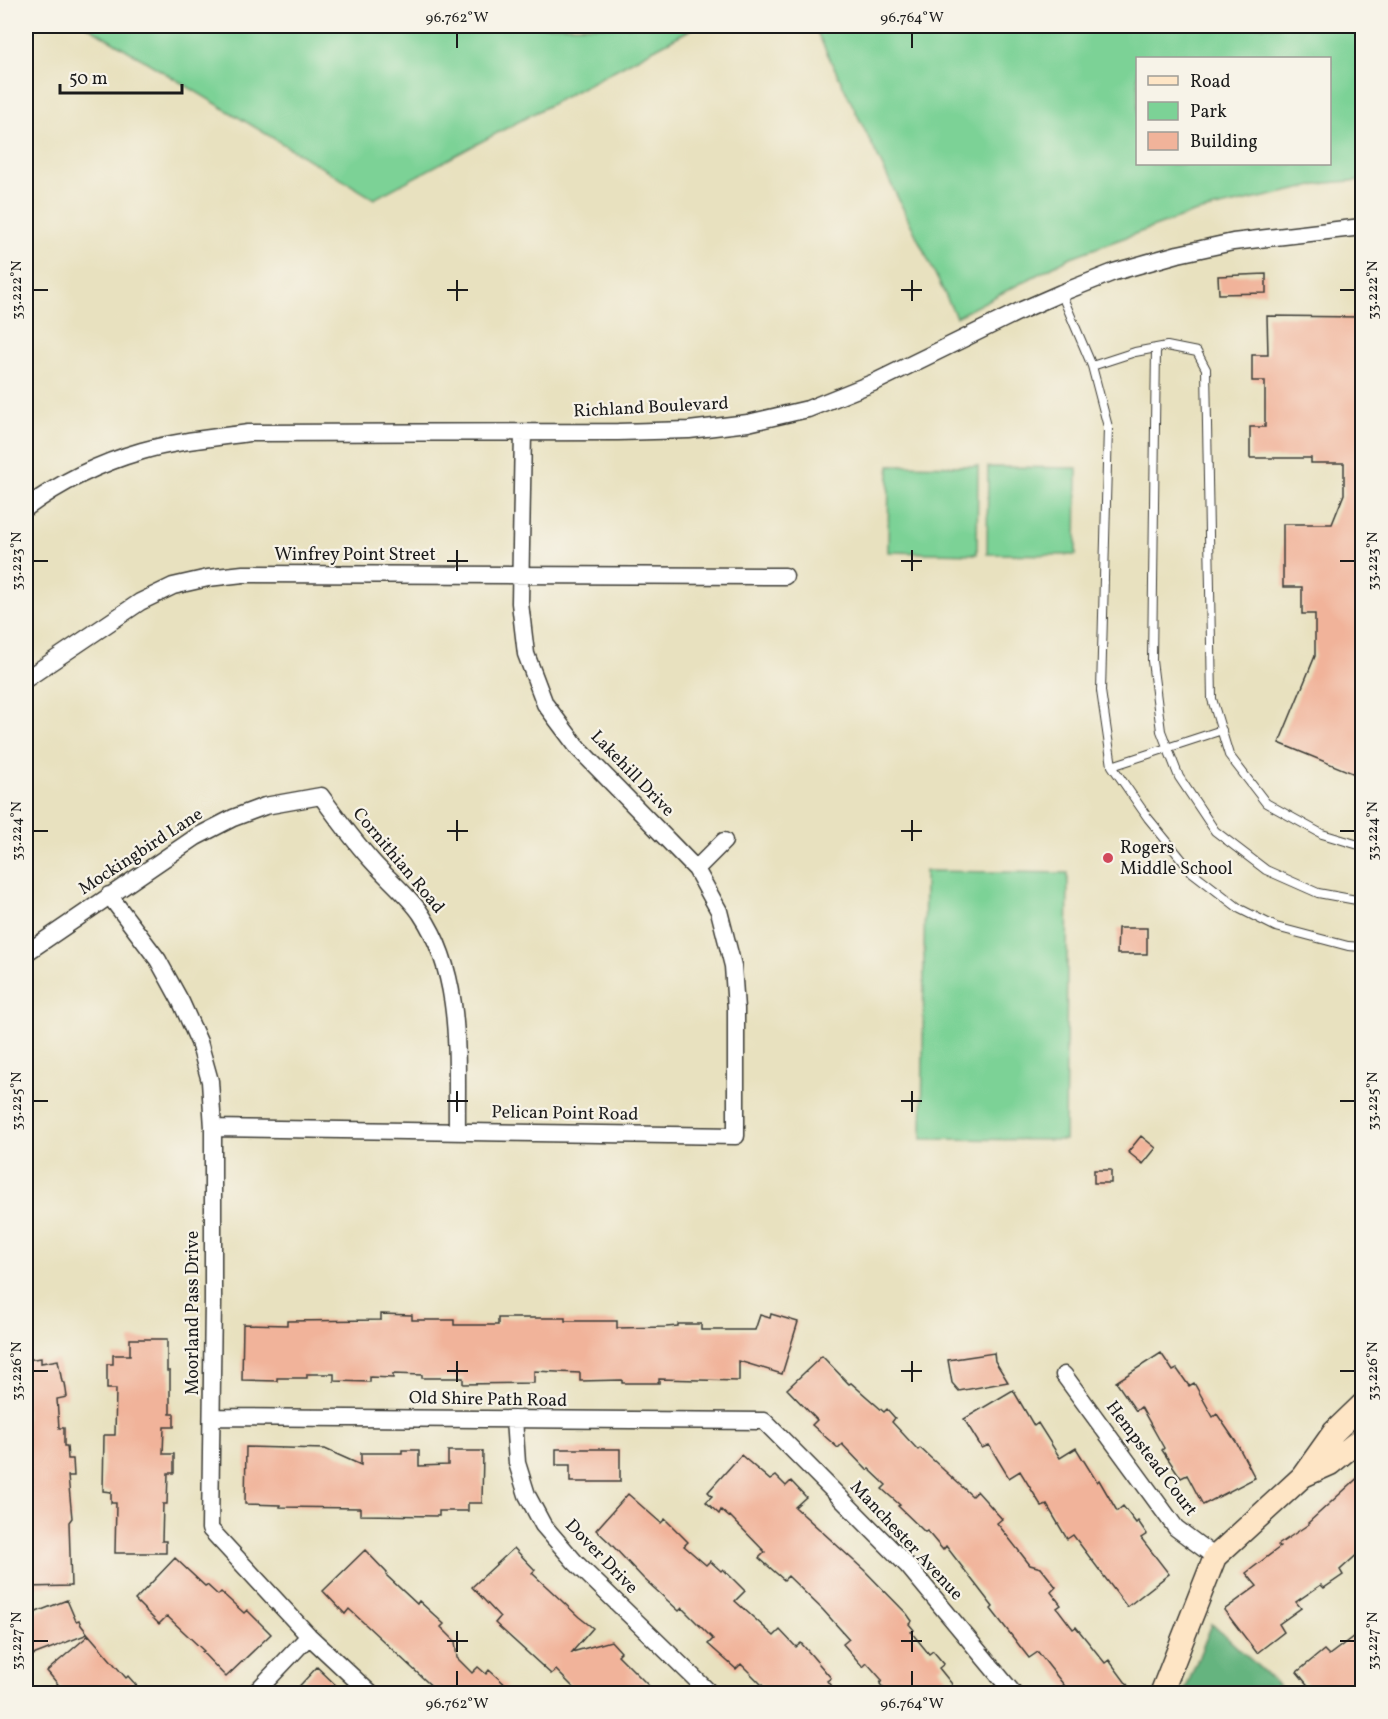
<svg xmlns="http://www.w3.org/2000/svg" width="1388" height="1719" font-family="Vollkorn,serif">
	<rect width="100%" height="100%" fill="#f7f3e8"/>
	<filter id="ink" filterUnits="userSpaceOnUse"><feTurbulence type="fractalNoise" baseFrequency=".0167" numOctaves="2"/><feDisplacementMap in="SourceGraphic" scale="12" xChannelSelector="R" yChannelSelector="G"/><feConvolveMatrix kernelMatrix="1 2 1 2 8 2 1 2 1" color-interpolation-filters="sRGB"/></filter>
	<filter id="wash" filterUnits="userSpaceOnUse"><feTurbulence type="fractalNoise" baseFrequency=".008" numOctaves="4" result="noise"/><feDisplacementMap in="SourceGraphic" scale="24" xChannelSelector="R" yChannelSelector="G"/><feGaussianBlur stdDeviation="1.35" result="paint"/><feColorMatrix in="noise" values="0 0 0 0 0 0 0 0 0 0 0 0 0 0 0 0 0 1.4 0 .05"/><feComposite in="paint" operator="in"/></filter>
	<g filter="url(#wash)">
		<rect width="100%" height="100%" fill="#e8e1bf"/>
		<path fill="#7cd296" stroke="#4c7759" stroke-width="1.5" fill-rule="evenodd" d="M87 26H697L374 199Z
			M814 26H1362V180L1327 183 1193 213 1071 257 956 317ZM1330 58V164H1138V58Z
			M889 465 978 466 977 554 888 552Z
			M988 467 1077 468 1076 555 987 554Z
			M925 871 1068 873 1065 1140 922 1139Z"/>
		<path fill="#65b47f" stroke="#40684e" stroke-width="1.5" d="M1212 1624 1287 1693H1184Z"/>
		<g id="blocks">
			<path fill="#f1b39a" d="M1266 274V293L1219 294 1218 276Z
				M1267 316 1362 317V777L1279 743 1315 656V614H1302V587H1283V524H1332L1344 494V463H1311V458H1250V427H1265V381H1252V355H1268Z
				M1118 928H1147V954H1117Z
				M1141 1136 1156 1148 1143 1164 1128 1152Z
				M1094 1170H1111V1183H1094Z
				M381 1314 412 1315V1320H454V1325H498V1318H565V1321H617V1328L666 1327 678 1326V1324H701V1330H755L760 1315 770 1318 771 1314 798 1322 782 1374 739 1361V1381L659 1379V1383H622V1380L580 1381V1373L534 1371V1383L463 1384V1378H422V1375L393 1374V1378L370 1377V1382L334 1381V1374H307V1378H277V1381L242 1380 243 1324 287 1325V1321L381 1320Z
				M130 1339H167V1371H170V1414H174V1427H164L163 1454H174V1473H168L167 1504H163L162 1541H166V1553H115L116 1503H111V1492L103 1491 104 1435H115L116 1389H107V1364H113V1355H130Z
				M994 1353 995 1361 1008 1382 959 1391 952 1383 948 1360Z
				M1161 1353 1173 1371 1177 1369 1189 1386 1194 1383 1213 1417 1217 1414 1236 1442 1255 1478 1203 1505 1187 1475 1181 1478 1162 1450 1164 1448 1141 1407 1136 1411 1116 1382Z
				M822 1356 849 1384 851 1383 884 1412 887 1409 895 1418 892 1422 918 1450 920 1448 972 1496 977 1491 1002 1519 997 1523 1030 1565 1041 1568 1056 1587 1051 1592 1061 1605 1057 1608 1073 1629 1076 1627 1105 1663 1109 1660 1129 1687 1119 1694H1071L1038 1652 1029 1658 991 1609 993 1607 946 1546 943 1550 927 1531 925 1532 898 1506 900 1505 882 1489 886 1485 869 1469 867 1470 842 1444 838 1448 812 1425 817 1420 787 1389Z
				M41 1358V1363L58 1360 62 1382 65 1383 67 1397 57 1399 59 1428H64V1446H67L68 1459H73L74 1476H68L72 1518 69 1522 71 1586 26 1587V1552H27L26 1523V1360Z
				M1013 1390 1034 1426 1038 1423 1060 1458 1076 1448 1097 1482 1099 1480 1117 1511 1123 1506 1136 1523 1138 1521 1147 1534 1141 1538 1169 1574 1127 1607 1073 1535 1067 1539 1047 1505 1042 1507 1020 1471 1009 1478 989 1445 982 1448 964 1419Z
				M246 1447 325 1449 361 1465V1453H402V1450H419V1466L448 1465V1451H483L482 1503H468V1511H439V1516L360 1515V1508L280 1507V1505L245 1504Z
				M556 1449H620V1482H570V1465H556Z
				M741 1455 770 1480 776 1476 786 1486 791 1481 806 1497 795 1507 864 1570 907 1614 912 1621 909 1624 914 1630 911 1632 929 1654 933 1651 944 1664 939 1668 952 1684 947 1694H888L880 1684 882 1680 867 1663 863 1667 843 1644 849 1639 823 1610 788 1576 784 1580 759 1558 765 1552 730 1516 729 1517 721 1510 719 1514 706 1502 712 1496 708 1492Z
				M1362 1474V1550L1340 1570 1343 1575 1324 1588 1321 1585 1296 1602 1301 1608 1279 1624 1284 1632 1257 1653 1224 1610 1257 1586 1246 1573 1280 1547 1278 1545 1309 1524 1308 1523Z
				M628 1494 661 1523 665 1519 688 1542 684 1546 706 1565 710 1561 721 1571 723 1569 745 1591 735 1601 774 1636 780 1630 796 1647 801 1643 831 1678 827 1681 837 1694H771L741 1664 736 1669 708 1644 713 1639 682 1608 679 1611 643 1578 610 1543 596 1530Z
				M514 1548 535 1570 532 1573 579 1617 593 1628 572 1652 611 1641 621 1652 618 1655 650 1687 644 1694H580L556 1670 551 1674 495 1623 500 1617 472 1587Z
				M365 1550 387 1573 386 1575 417 1604 419 1601 444 1624 441 1627 455 1641 457 1658 472 1673 478 1667 486 1674 489 1670 507 1686 500 1694H440L349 1609 345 1614 323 1591Z
				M175 1558 205 1586 207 1585 218 1595 221 1592 244 1613 247 1610 271 1634 226 1677 202 1652 204 1651 167 1616 159 1624 135 1600Z
				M67 1600 76 1621 79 1620 81 1625 88 1634 33 1655 26 1635V1616Z
				M1362 1630V1683L1349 1694H1315L1297 1672 1324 1650 1329 1655Z
				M89 1635 126 1678 128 1676 144 1694H66L47 1671Z
				M317 1667 345 1694H292Z"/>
		</g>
	</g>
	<g filter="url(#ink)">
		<use href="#blocks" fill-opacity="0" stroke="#3b3a34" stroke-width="1.5"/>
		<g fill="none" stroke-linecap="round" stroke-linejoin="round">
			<defs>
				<path id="lane" d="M1061 293 1092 366 1135 352 1167 346 1197 352 1206 369 1212 699 1229 755 1266 803 1322 834 1362 846
					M1156 348 1152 661 1161 731 1179 777 1215 831 1266 870 1318 893 1362 901
					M1092 366 1108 427 1101 691 1112 766 1148 818 1192 872 1240 909 1276 927 1348 946 1362 947
					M1112 766 1222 730"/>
				<path id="street" d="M26 508C61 482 100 463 142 451 176 441 213 438 248 433L618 432 689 430 748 423 808 409 875 382 1022 310 1061 293 1114 272 1178 254 1233 242 1362 227
					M26 679 140 602 173 586 208 578 243 574 785 576
					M696 869 724 841
					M109 895 158 960 181 1002 199 1042 210 1081 213 1128V1300L210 1529 309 1636 371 1694
					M26 953 196 837 233 818 265 806 321 796C337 818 353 840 372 861 386 877 410 897 421 914 464 978 456 1058 457 1132
					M213 1128 736 1136V1009L733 966 719 911 696 869 578 748 545 704 526 654 520 603 523 432
					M1064 1375 1176 1528 1215 1557
					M212 1417 764 1421 907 1565 1014 1694
					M514 1419 517 1463 527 1495 543 1525 575 1562 711 1694
					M254 1694 309 1636"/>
				<path id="secondary" d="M1303 1476 1330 1464 1362 1438
					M1161 1694 1215 1557 1302 1477 1334 1432 1362 1405"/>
			</defs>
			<use href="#lane" stroke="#3b3a34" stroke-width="10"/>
			<use href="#street" stroke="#3b3a34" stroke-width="19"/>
			<use href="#secondary" stroke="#3b3a34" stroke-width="25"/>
			<use href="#lane" stroke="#fff" stroke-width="8"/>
			<use href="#street" stroke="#fff" stroke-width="16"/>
			<use href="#secondary" stroke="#fee5c5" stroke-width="22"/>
		</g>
	</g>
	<path fill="none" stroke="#1c1c1c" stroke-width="2" d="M457 33V48M912 33V48M457 280V301M912 280V301M33 290H48M447 290H468M901 290H922M1340 290H1355M457 550V571M912 550V571M33 561H48M447 561H468M901 561H922M1340 561H1355M457 820V841M912 820V841M33 831H48M447 831H468M901 831H922M1340 831H1355M457 1091V1112M912 1091V1112M33 1101H48M447 1101H468M901 1101H922M1340 1101H1355M457 1361V1382M912 1361V1382M33 1371H48M447 1371H468M901 1371H922M1340 1371H1355M457 1631V1652M912 1631V1652M33 1641H48M447 1641H468M901 1641H922M1340 1641H1355M457 1671V1686M912 1671V1686"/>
	<circle fill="#d1495b" stroke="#f7f3e8" stroke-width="2" cx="1108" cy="858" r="6"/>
	<g text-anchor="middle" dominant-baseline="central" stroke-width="4.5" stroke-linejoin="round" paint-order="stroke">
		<g font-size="18" fill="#1c1c1c" stroke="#f7f3e8">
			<text transform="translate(651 408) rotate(-3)">Richland Boulevard</text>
			<text x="355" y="555">Winfrey Point Street</text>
			<text transform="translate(632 774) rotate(46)">Lakehill Drive</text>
			<text transform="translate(141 852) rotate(-33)">Mockingbird Lane</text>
			<text transform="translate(398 861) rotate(50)">Cornithian Road</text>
			<text transform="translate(565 1114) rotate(1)">Pelican Point Road</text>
			<text transform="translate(193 1313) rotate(-90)">Moorland Pass Drive</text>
			<text transform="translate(488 1400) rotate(1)">Old Shire Path Road</text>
			<text transform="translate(1151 1459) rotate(53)">Hempstead Court</text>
			<text transform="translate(906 1541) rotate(47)">Manchester Avenue</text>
			<text transform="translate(601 1557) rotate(46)">Dover Drive</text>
		</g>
		<g font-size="18" fill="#1c1c1c" stroke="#f7f3e8" text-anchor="start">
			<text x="1120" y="848">Rogers<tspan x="1120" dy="21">Middle School</tspan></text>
		</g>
	</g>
	<rect width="1388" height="1719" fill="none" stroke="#f7f3e8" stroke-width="66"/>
	<rect x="1136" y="57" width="195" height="108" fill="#f7f3e8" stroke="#9f9d96" stroke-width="1.5"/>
	<rect x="1148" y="76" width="30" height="9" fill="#fee5c5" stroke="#9f9d96" stroke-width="1.5"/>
	<text x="1190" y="87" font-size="18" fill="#1c1c1c">Road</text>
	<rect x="1148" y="102" width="30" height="18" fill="#7cd296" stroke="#9f9d96" stroke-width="1.5"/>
	<text x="1190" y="117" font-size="18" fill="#1c1c1c">Park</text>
	<rect x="1148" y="132" width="30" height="18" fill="#f1b39a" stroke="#9f9d96" stroke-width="1.5"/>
	<text x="1190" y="147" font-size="18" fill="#1c1c1c">Building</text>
	<path d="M60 84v9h122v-9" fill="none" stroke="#1c1c1c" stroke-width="3"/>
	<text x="69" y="84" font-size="18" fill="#1c1c1c" stroke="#f7f3e8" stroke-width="4.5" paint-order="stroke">50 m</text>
	<rect x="33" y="33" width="1322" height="1653" fill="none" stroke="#1c1c1c" stroke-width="2"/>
	<g font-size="15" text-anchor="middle" fill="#1c1c1c">
		<text x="457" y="22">96.762°W</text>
		<text x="912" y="22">96.764°W</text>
		<text transform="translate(1372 290) rotate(-90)" y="5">33.222°N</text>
		<text transform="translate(16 290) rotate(-90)" y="5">33.222°N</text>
		<text transform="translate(1372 561) rotate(-90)" y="5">33.223°N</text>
		<text transform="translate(16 561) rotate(-90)" y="5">33.223°N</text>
		<text transform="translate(1372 831) rotate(-90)" y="5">33.224°N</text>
		<text transform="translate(16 831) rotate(-90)" y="5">33.224°N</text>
		<text transform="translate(1372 1101) rotate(-90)" y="5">33.225°N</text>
		<text transform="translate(16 1101) rotate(-90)" y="5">33.225°N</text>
		<text transform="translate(1372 1371) rotate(-90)" y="5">33.226°N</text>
		<text transform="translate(16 1371) rotate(-90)" y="5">33.226°N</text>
		<text transform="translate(1372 1641) rotate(-90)" y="5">33.227°N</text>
		<text transform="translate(16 1641) rotate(-90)" y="5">33.227°N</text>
		<text x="457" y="1708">96.762°W</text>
		<text x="912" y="1708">96.764°W</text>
	</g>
</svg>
